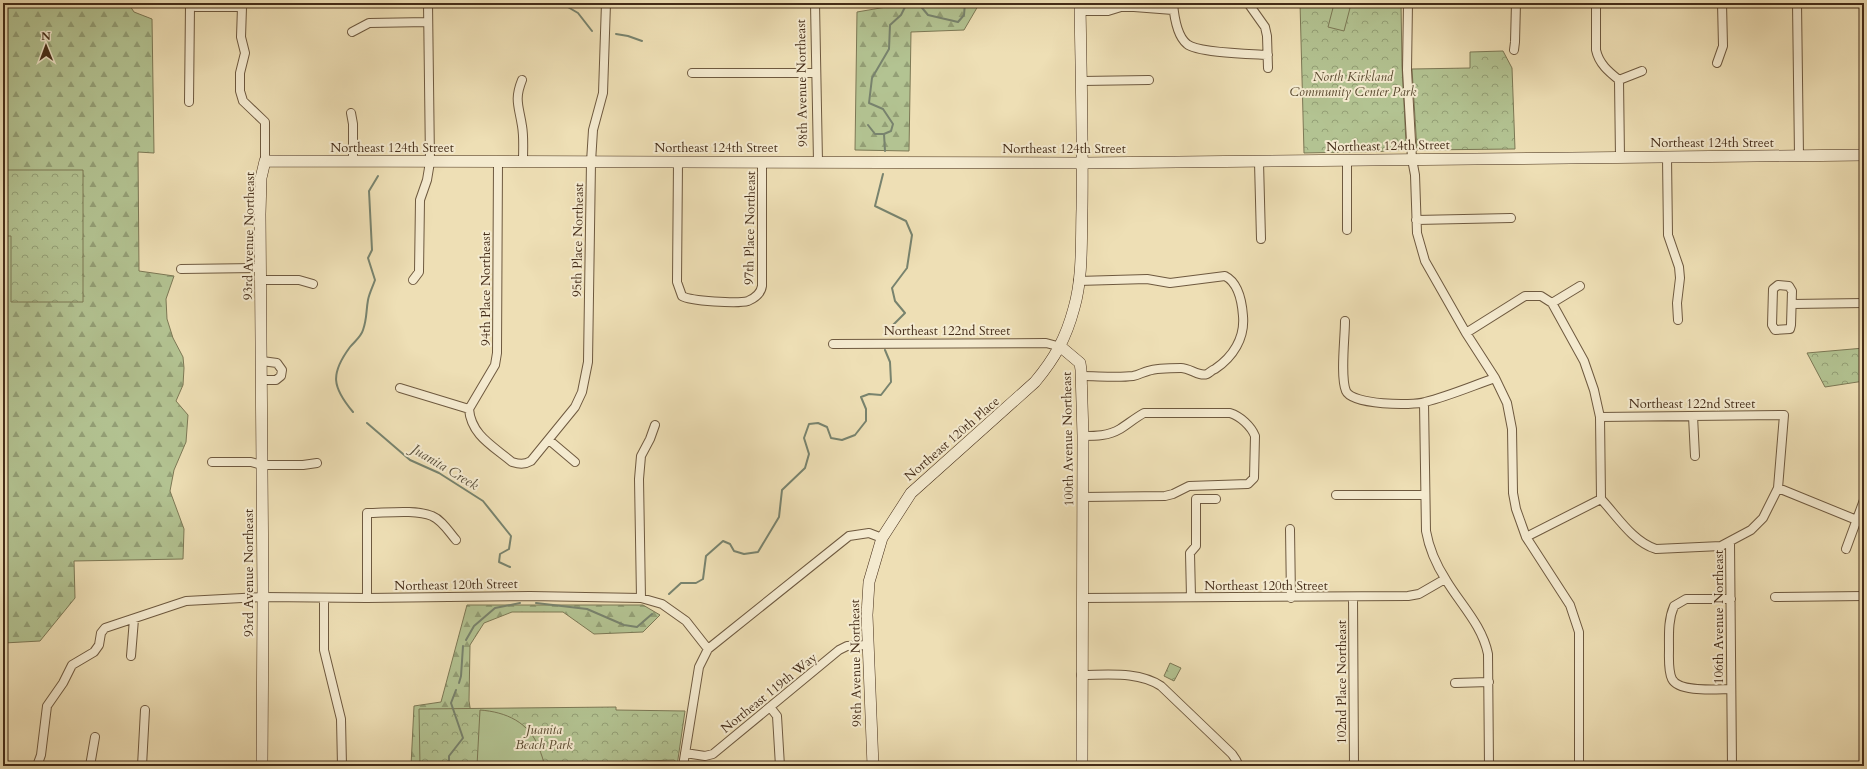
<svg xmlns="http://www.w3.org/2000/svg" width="1867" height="769" font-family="Cardo,serif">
	<defs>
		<pattern id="forest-firs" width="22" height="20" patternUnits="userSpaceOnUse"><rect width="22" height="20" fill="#b3c392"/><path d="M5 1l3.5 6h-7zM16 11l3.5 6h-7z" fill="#939f76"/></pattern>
		<pattern id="park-crowns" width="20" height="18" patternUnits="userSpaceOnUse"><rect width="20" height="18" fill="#b3c392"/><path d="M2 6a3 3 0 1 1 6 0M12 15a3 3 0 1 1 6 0" fill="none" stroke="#939f76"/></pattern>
	</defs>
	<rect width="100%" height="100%" fill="#eedfb5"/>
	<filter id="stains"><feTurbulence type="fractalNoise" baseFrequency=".005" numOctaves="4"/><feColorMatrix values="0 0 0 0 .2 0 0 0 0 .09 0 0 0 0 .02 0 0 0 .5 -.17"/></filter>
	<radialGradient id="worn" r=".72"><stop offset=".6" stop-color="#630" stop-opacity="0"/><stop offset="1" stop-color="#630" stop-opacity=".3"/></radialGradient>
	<path fill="url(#forest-firs)" stroke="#7c7855" d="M3 3H128L134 12 152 19 154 153 138 152 139 271 174 276 166 299 167 319 173 338 183 357 184 368 183 385 176 401 188 415 186 442 174 470 170 491 184 529 183 559 74 561 75 598 40 641 4 643 3 616Z
		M894 3H995V5L978 6 964 30 911 32 909 151 855 150 857 12 892 6Z
		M467 605H643L660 615 643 632 594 634 563 612H512L484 623 470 645 469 701 475 739 465 766H411L414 706 441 702Z"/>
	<path fill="url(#park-crowns)" stroke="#7c7855" d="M1300 3H1401L1402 66 1406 143 1397 151 1304 153Z
		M1503 51 1512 68 1515 149 1417 150 1412 69 1470 68V52Z
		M3 170H83V302H11V236H3Z
		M1864 348V381L1825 387 1807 353Z
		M1170 663 1181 668 1174 681 1164 676Z
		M616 707V710L685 711 677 766H420L419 709Z"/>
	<path fill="#b3c392" stroke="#7c7855" d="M1334 4 1350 8 1344 31 1328 27Z
		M480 710C506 712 529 722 539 748 541 754 544 760 544 766H477Z
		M674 760 678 763V766H618V762Z"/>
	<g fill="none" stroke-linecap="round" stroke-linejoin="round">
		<path stroke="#78836e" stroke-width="2" d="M561 3 578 13 592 31
			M918 3 928 15 958 22 964 15 965 3
			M616 34 628 36 642 41
			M868 125 875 134H884
			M885 151 884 134 891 131 893 124 883 109 869 103 872 78 889 49 890 25 901 15 907 3
			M883 174 875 206 906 221 912 235 907 268 892 288 895 301 905 313 886 332
			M353 412C332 387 330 374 350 347 354 342 361 337 363 330 367 319 366 311 368 300 369 294 373 286 375 280L368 258 372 250 369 191 378 176
			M367 423 410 460 439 473 483 501 511 536 509 549 500 554 499 562 510 567
			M669 594 681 583H696L703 579 706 556 723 541 730 544 734 551 744 554 758 552 779 517 782 490 805 468 809 454 804 438 809 424 818 423 827 427 831 438 842 440 855 435 866 421V409L861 397 869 394 881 395 891 382 890 362 885 350
			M536 603 587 609 624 625 637 627 652 614
			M466 640 474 626 495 608 520 603
			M459 683 461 676 463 646
			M449 766V756L463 738 451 703 456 690"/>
		<defs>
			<path id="street" d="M187 3 195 7H242
				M244 3 242 7 241 37 245 53 240 73V91L243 101 265 122V161
				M815 3 818 162
				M1173 3C1174 15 1177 36 1187 44 1197 53 1252 54 1268 55
				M1248 3 1265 27 1267 36 1268 68
				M1408 3 1407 70 1412 159 1415 175 1417 233 1425 261 1466 333 1495 378 1507 403 1512 429 1513 493 1516 509 1526 537 1570 605 1579 632V766
				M1596 3V50C1599 64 1609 72 1619 80L1620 158
				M1797 3 1799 156
				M1081 11H1108L1121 7H1134L1173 10
				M352 32 369 23 428 22
				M1514 50 1515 42 1516 3
				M1717 63 1723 46 1722 3
				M692 73H816
				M522 80C514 100 519 106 522 126 524 137 523 150 523 161
				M1619 80 1642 71
				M1082 81 1149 80
				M189 102 190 5
				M351 113 353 124V161
				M1667 157 1668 235 1679 267 1680 278 1677 303 1678 320
				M678 162 677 282 682 296C690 301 738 304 748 301 755 298 761 293 762 286V162
				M1259 162 1261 239
				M1416 220 1511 218
				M1347 230V161
				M181 269 261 268
				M261 280H299L313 284
				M413 280 419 272 420 200 427 180 430 162 428 3
				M1078 281 1147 279 1170 283 1225 276C1239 283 1242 302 1243 316 1245 338 1233 357 1215 369 1212 370 1209 373 1207 374 1199 377 1190 368 1181 368 1171 368 1157 368 1148 371 1143 372 1139 375 1133 376 1117 378 1098 376 1082 376
				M1778 285 1789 286 1792 291 1791 325 1790 329 1775 330 1772 325 1773 289Z
				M1552 303 1580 286
				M1792 304 1864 303
				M1345 321C1345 338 1340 377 1346 391 1352 405 1412 406 1425 402 1449 396 1472 386 1495 378
				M1466 333 1525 296H1541L1552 303 1584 361 1594 390 1600 417 1601 499
				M833 344 1046 343 1061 347
				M262 361 277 363 282 370 281 376 276 380H262
				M400 388 469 409C471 435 493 446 512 462 519 464 524 465 531 461L575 407 582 392 588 362 591 162 593 130 603 93 606 3
				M1424 403 1426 531C1429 548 1437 566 1446 580 1461 605 1482 625 1488 654L1489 766
				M469 409 495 365 497 353 498 162
				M1693 416 1695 456
				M1600 417 1784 415 1778 488 1763 518 1751 530 1721 546 1656 549C1633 542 1617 516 1601 499
				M549 440 575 462
				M212 462H251L262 465H303L317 463
				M1778 488 1864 523
				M1336 495H1425
				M1083 497 1165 496 1173 494 1189 486 1248 484 1254 478 1255 436C1251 426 1240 416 1230 413H1144C1135 418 1128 424 1120 429 1108 436 1096 436 1083 436
				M1290 529 1291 598
				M1526 537 1601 499
				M1730 542 1732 766
				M1846 549 1864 500
				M1191 597 1190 553 1196 546V499H1216
				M1775 597 1864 596
				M324 598V650L341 719 342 766
				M367 598V513C385 513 416 509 432 516 442 520 449 532 456 540
				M641 598 639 479 641 456 650 439 655 425
				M1082 598 1408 596 1419 594 1445 579
				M1353 598 1354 766
				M131 656 134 619
				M1081 675C1108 675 1138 671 1161 686L1232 754 1236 760 1239 766
				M1455 683 1489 682
				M1731 689C1718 689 1679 693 1672 679 1668 671 1669 658 1669 649 1669 634 1668 620 1674 606L1686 599H1731
				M770 707 777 716 780 766
				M685 753 705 756 713 754 839 650 847 646 868 645
				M37 766 41 755 47 706 63 683 72 665 94 652 99 645 101 633 105 628 186 601 263 597 367 598 530 596 641 598 662 604 686 621 708 649
				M90 766 95 737
				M142 766 145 710
				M271 766H295
				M683 766 699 667 708 649 849 536 869 533 882 538"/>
			<path id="secondary" d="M1061 347 1080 363 1081 370 1083 436 1082 766
				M262 766 263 597 260 214 261 178 265 161 1083 163 1864 155
				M873 766 867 615 869 582 882 538 911 493 1035 382C1055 358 1066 338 1074 308 1083 277 1081 241 1082 209 1083 140 1081 72 1080 3"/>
		</defs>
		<use href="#street" stroke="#6e593f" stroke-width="10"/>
		<use href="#secondary" stroke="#442c18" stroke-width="12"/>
		<use href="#street" stroke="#f4eacf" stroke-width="8"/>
		<use href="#secondary" stroke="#f4eacf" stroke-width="11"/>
	</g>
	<g text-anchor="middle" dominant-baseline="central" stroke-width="4" stroke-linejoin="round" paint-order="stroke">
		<g font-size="13" font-style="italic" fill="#5a4a30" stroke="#f4eacf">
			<text x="1353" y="77">North Kirkland<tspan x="1353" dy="15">Community Center Park</tspan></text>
			<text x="544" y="730">Juanita<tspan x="544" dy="15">Beach Park</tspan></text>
		</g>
		<g font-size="13" fill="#442c18" stroke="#f4eacf">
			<text transform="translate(802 83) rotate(-91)">98th Avenue Northeast</text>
			<text x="1712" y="143">Northeast 124th Street</text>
			<text transform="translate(1388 146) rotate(-1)">Northeast 124th Street</text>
			<text x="392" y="148">Northeast 124th Street</text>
			<text x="716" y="148">Northeast 124th Street</text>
			<text x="1064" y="149">Northeast 124th Street</text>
			<text transform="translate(750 228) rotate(-89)">97th Place Northeast</text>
			<text transform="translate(249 236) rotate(-89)">93rd Avenue Northeast</text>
			<text transform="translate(578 240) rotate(-89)">95th Place Northeast</text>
			<text transform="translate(486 289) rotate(-90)">94th Place Northeast</text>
			<text x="947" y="331">Northeast 122nd Street</text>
			<text x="1692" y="404">Northeast 122nd Street</text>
			<text transform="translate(952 439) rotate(-41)">Northeast 120th Place</text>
			<text transform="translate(1068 439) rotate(-91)">100th Avenue Northeast</text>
			<text transform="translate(249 573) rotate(-90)">93rd Avenue Northeast</text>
			<text transform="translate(456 585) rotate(-1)">Northeast 120th Street</text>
			<text x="1266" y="586">Northeast 120th Street</text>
			<text transform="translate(1719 617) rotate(-90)">106th Avenue Northeast</text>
			<text transform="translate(856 663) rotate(-91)">98th Avenue Northeast</text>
			<text transform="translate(1342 682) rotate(-90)">102nd Place Northeast</text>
			<text transform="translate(769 693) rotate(-39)">Northeast 119th Way</text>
		</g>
		<g font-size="14" font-style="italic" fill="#5a503c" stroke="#f4eacf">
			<text transform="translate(445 467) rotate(31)">Juanita Creek</text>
		</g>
	</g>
	<rect width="1867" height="769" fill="none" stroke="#eedfb5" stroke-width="16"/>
	<rect x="4" y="4" width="1859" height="761" fill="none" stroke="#442c18" stroke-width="2"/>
	<rect x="8" y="8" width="1851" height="753" fill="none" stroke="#442c18"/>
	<g transform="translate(46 46) rotate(359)" stroke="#f4eacf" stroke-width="3" paint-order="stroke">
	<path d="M0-3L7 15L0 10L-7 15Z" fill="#442c18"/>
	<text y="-6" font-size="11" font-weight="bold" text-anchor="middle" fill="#442c18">N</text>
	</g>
	<rect width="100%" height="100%" filter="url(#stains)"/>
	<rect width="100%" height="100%" fill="url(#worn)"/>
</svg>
